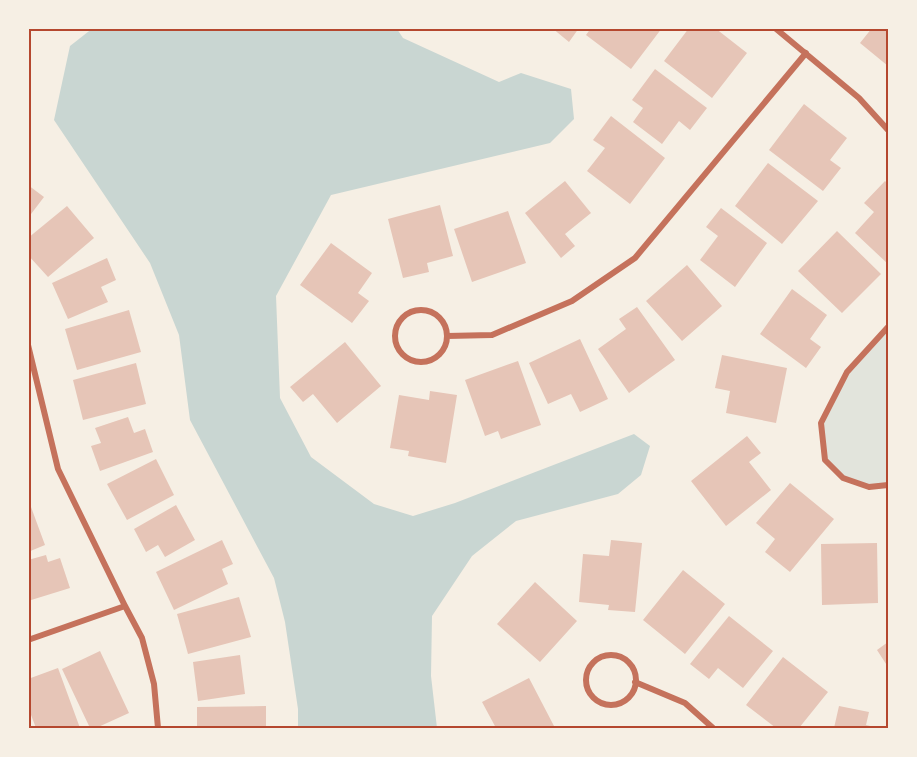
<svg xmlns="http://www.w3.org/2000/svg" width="917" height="757" font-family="Lato,sans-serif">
	<rect width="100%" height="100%" fill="#f6efe4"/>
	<path fill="#e2e4dc" d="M888 327V485L869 487 843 478 825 460 821 423 847 372Z"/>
	<path fill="#c9d6d2" d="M93 28 397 29 403 38 499 82 521 73 571 89 574 119 550 143 331 195 276 296 280 398 311 457 374 504 413 516 455 503 634 434 650 446 641 475 618 494 516 521 472 556 432 616 431 676 437 728H298V709L285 622 274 578 190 420 179 335 150 263 54 120 70 46Z"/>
	<path fill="#e6c5b7" d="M552 28H579L569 42Z
		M591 28H662L631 69 586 35Z
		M689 28H715L747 53 712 98 664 61Z
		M872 28H888V66L860 43Z
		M655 69 707 108 690 130 679 121 662 144 633 122 643 108 632 100Z
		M804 104 847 138 830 160 841 168 823 191 769 150Z
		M611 116 665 158 630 204 587 171 605 148 593 140Z
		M768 163 818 201 782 244 735 206Z
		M565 181 591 213 565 234 575 246 561 258 525 213Z
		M885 181 888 184V264L855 233 874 212 864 203Z
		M28 185 44 197 28 218Z
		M440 205 453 256 427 263 429 272 403 278 388 219Z
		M67 206 94 238 48 277 28 255V238Z
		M721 208 767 243 735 287 700 260 718 236 706 227Z
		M508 211 526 263 472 282 454 229Z
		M837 231 881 274 842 313 798 271Z
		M331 243 372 273 358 293 369 301 352 323 300 285Z
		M107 258 116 280 101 287 108 302 68 319 52 283Z
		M687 265 722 306 682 341 646 301Z
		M792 289 827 315 810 339 821 347 806 368 760 334Z
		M637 307 675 360 629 393 598 349 626 329 619 319Z
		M129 310 141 352 77 370 65 329Z
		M580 339 608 399 580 412 571 394 548 404 529 363Z
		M345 342 381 386 337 423 313 394 303 402 290 387Z
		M722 355 787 368 776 423 726 413 730 391 715 388Z
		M518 361 541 425 501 439 498 431 485 436 465 380Z
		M136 363 146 404 83 420 73 380Z
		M430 391 457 395 446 463 408 456 409 451 390 448 399 395 429 400Z
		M128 417 134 433 145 429 153 452 100 471 91 446 101 443 95 428Z
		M747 436 761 453 749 462 771 490 726 526 691 481Z
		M156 459 174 495 127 520 107 484Z
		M790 483 834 519 790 572 765 552 775 539 756 523Z
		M176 505 195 540 165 557 158 545 146 552 134 529Z
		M31 507 45 545 28 552V508Z
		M222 540 233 564 222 569 228 584 174 610 156 572Z
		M611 540 642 543 635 612 608 610 609 605 579 602 583 554 609 556Z
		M877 543 878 603 822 605 821 544Z
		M46 555 48 562 60 558 70 588 28 601V560Z
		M683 570 725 604 685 654 643 620Z
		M535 582 577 621 540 662 497 624Z
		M239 597 251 637 188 654 177 614Z
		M729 616 773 651 743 688 718 668 709 679 690 664Z
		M888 642V667L877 650Z
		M100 651 129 713 96 728H90L62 669Z
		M240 655 245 694 198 701 193 662Z
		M783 657 828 692 799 728H776L746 705Z
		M58 668 80 728H36L28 707V679Z
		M529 678 554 726 549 728H496L482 702Z
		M266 706V728H197V707Z
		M839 706 869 712 866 725 879 728H834Z"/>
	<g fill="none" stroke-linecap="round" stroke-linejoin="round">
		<path stroke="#c5725c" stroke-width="6" d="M775 28 859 98 888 130
			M395 336a26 26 0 1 1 52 0a26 26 0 1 1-52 0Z
			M888 327 847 372 821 423 825 460 843 478 869 487 888 485
			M447 336 492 335 572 301 635 258 806 53
			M28 345 58 469 125 606 142 638 154 684 158 728
			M28 640 125 606
			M586 680a25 25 0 1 1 50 0a25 25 0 1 1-50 0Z
			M635 682 685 703 713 728"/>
	</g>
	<rect width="917" height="757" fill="none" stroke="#f6efe4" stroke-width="60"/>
	<rect x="30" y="30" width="857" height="697" fill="none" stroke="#b5482f" stroke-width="2"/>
</svg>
